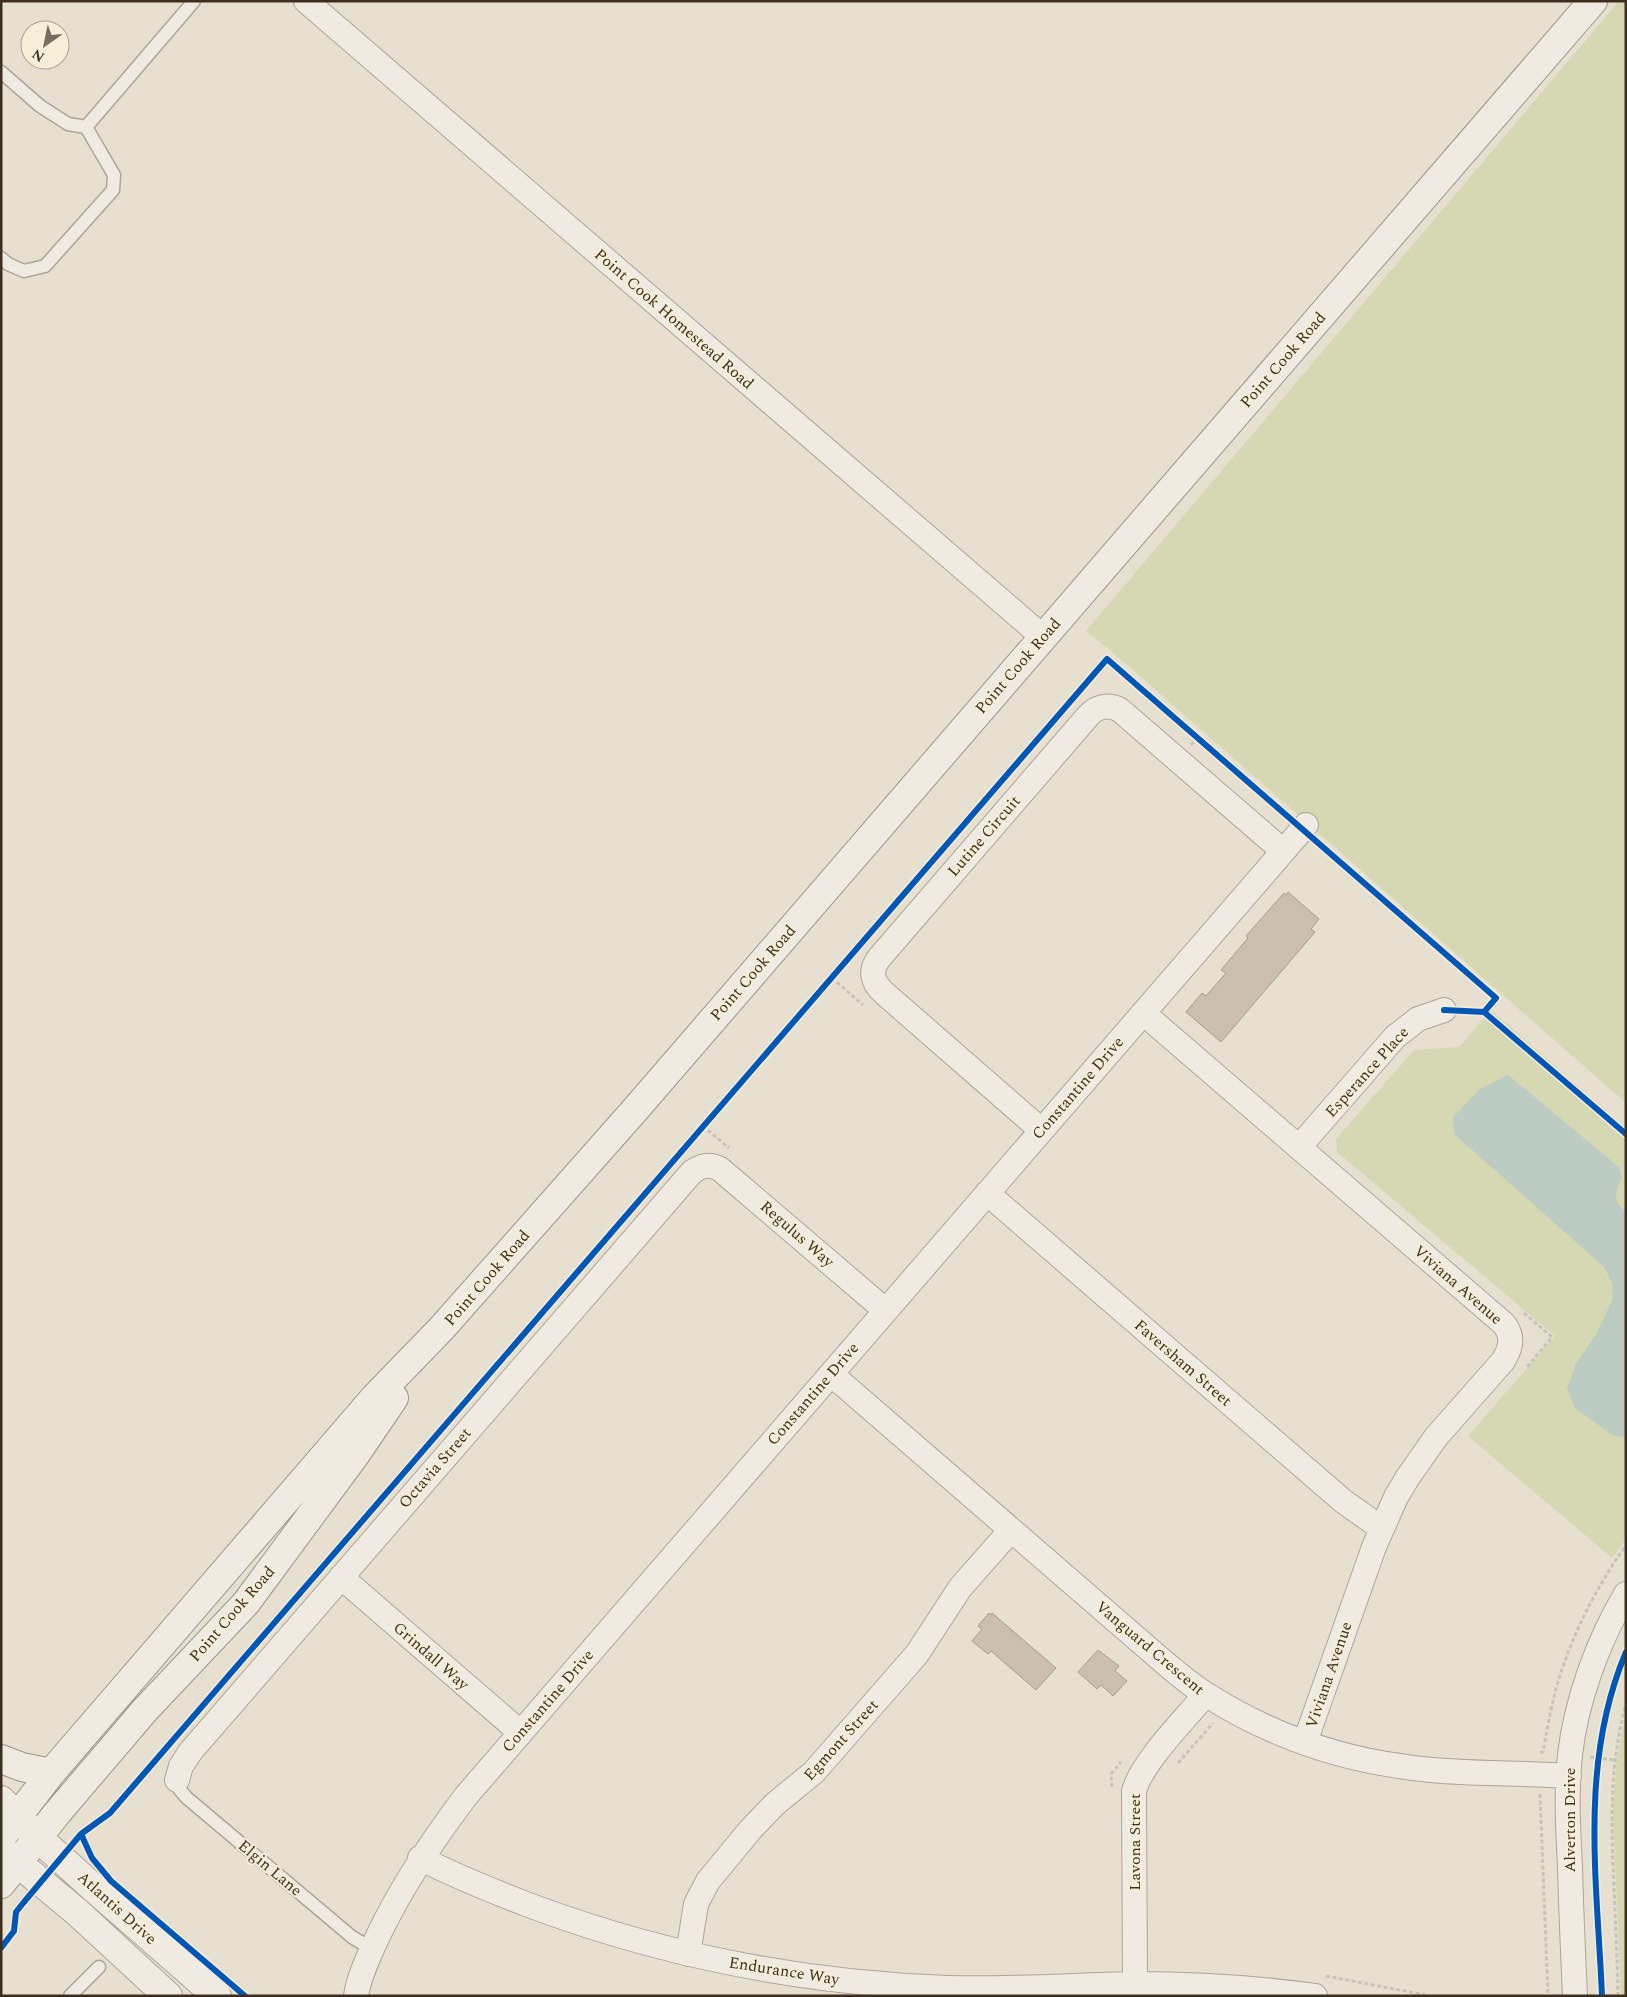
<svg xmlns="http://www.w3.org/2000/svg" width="1627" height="1997" font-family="Spectral,serif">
	<rect width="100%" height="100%" fill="#e7e0d1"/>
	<path fill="#d6d7b3" d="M1619 1H1626V1103L1117 656 1086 631Z
		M1491 1010 1626 1128V1539L1612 1558 1468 1436 1555 1336 1337 1152 1336 1139 1414 1050 1459 1047Z
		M1626 1711V1996H1621L1613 1814 1617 1758Z"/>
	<path fill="#bcccc2" d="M1508 1075 1619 1167 1622 1178C1615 1193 1612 1200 1626 1212V1438L1612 1435 1575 1408 1567 1389 1576 1363 1596 1335 1613 1298 1612 1282 1604 1267 1454 1134 1453 1117 1480 1089Z"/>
	<path fill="#cbbfb2" stroke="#a89c90" d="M1288 892 1319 919 1311 929 1315 932 1221 1042 1186 1012 1202 993 1206 996 1226 973 1221 970 1248 938 1246 936 1284 893 1286 895Z
		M989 1613 991 1615 992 1613 1056 1668 1036 1690 991 1651 988 1654 972 1641 982 1629 978 1626Z
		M1098 1650 1119 1666 1115 1671 1127 1681 1113 1696 1101 1685 1097 1689 1078 1672Z"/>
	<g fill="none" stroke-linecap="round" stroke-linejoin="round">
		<defs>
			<path id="service" d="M1 72 40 106 68 124 86 127
				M1 258 8 264 24 271 45 266 113 190 114 175 86 127 194 1
				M177 1780 180 1790 187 1798 352 1937 372 1949
				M70 1996 99 1967"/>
			<path id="minor" d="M306 1 1043 637
				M1143 1013 1504 1324C1514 1337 1511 1348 1503 1361L1436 1437 1408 1477 1396 1497 1374 1547 1305 1742
				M1041 1130 884 993C872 982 869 970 880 957L1088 716C1097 706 1109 704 1120 710L1283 851
				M1299 1147 1395 1037 1418 1019 1444 1010
				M987 1193 1343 1501 1381 1528
				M831 1374 1165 1663C1178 1674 1192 1686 1207 1695 1267 1733 1336 1758 1406 1767 1459 1775 1515 1772 1569 1776
				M341 1577 521 1733
				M177 1780 181 1766 191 1751 692 1172C701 1166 709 1163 720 1169L885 1310
				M420 1858C455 1876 490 1890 526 1904 661 1955 803 1983 948 1988 1011 1990 1074 1985 1136 1984 1196 1984 1256 1988 1315 1996
				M688 1954 696 1904 708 1881 751 1829 775 1804 814 1772 917 1654 960 1588 1011 1530
				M1135 1984 1134 1791C1142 1762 1185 1719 1205 1695
				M356 1996C359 1976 369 1956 377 1938 401 1887 432 1841 466 1796L1306 825
				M1575 1996C1573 1953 1571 1909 1570 1866 1568 1829 1566 1792 1570 1755 1576 1701 1598 1641 1626 1594"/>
			<path id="tertiary" d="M1 1800 38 1838 96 1890 217 1996
				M1 1849 77 1912 168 1996"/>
			<path id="secondary" d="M1 1759 22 1767 51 1773
				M1 1838 51 1773 375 1397 441 1329 634 1111 1593 1
				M1 1884 58 1812 145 1710 246 1603 356 1454 394 1398"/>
		</defs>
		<use href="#service" stroke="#ada599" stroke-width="15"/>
		<use href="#minor" stroke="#ada599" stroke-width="26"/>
		<use href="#tertiary" stroke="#ada599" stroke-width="30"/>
		<use href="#secondary" stroke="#9c958a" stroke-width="30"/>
		<path stroke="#c8c2b9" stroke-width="3" stroke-dasharray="4 2.5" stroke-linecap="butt" d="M1191 745 1197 738
			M832 978 863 1005
			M703 1126 729 1148
			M1524 1313 1552 1337 1527 1367
			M1540 1752H1543C1547 1730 1551 1707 1557 1685 1572 1634 1596 1588 1626 1545
			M1590 1757 1614 1760
			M1178 1763 1213 1723
			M1112 1787 1111 1774 1121 1762
			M1540 1794 1548 1996
			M1326 1976 1431 1996
			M1618 1996C1617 1953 1615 1909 1613 1866 1611 1811 1611 1758 1626 1704"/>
		<use href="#service" stroke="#efebe3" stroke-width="12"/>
		<use href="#minor" stroke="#efebe3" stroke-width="24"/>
		<use href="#tertiary" stroke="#efebe3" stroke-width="28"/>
		<use href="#secondary" stroke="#efebe3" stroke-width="28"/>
		<defs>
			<path id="cycleway" d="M1484 1012 1626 1134
				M81 1834 92 1858 111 1881 245 1996
				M1 1948 14 1931 16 1912 24 1902 81 1834 110 1813 1107 659 1496 998 1484 1012 1444 1010
				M1602 1996C1597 1879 1579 1763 1626 1652"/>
		</defs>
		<use href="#cycleway" stroke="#f7eed8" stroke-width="9"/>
		<use href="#cycleway" stroke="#0057b8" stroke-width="6"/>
	</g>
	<g text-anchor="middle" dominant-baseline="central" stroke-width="4" stroke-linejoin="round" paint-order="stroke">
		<g font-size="16" fill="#3d2e20" stroke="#f7eed8">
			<text transform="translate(674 319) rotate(41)">Point Cook Homestead Road</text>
			<text transform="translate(1283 360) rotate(-49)">Point Cook Road</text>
			<text transform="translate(1018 666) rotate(-49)">Point Cook Road</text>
			<text transform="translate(984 836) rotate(-49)">Lutine Circuit</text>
			<text transform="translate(753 973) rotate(-49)">Point Cook Road</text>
			<text transform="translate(1367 1072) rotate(-48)">Esperance Place</text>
			<text transform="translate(1078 1088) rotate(-49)">Constantine Drive</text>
			<text transform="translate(797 1234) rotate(41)">Regulus Way</text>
			<text transform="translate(487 1278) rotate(-49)">Point Cook Road</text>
			<text transform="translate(1458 1285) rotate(41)">Viviana Avenue</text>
			<text transform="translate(1183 1363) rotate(41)">Faversham Street</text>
			<text transform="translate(813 1394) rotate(-49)">Constantine Drive</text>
			<text transform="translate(435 1468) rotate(-49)">Octavia Street</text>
			<text transform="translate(232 1614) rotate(-49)">Point Cook Road</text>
			<text transform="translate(1150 1648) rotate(40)">Vanguard Crescent</text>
			<text transform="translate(431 1656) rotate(41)">Grindall Way</text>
			<text transform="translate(1329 1675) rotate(-71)">Viviana Avenue</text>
			<text transform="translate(548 1701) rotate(-49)">Constantine Drive</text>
			<text transform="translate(841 1740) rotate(-48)">Egmont Street</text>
			<text transform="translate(1570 1820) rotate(-90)">Alverton Drive</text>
			<text transform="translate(1135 1842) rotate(-90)">Lavona Street</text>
			<text transform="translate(270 1868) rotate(40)">Elgin Lane</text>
			<text transform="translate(117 1908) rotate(42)">Atlantis Drive</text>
			<text transform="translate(784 1971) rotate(9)">Endurance Way</text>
		</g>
	</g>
	<rect width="1627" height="1997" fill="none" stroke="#3d2e20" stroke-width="5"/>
	<g transform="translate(45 45) rotate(213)"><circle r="24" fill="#f7eed8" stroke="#ada18e"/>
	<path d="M0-4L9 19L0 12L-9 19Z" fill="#786c5e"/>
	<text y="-8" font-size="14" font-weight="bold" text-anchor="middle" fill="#3d2e20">N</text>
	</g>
</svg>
